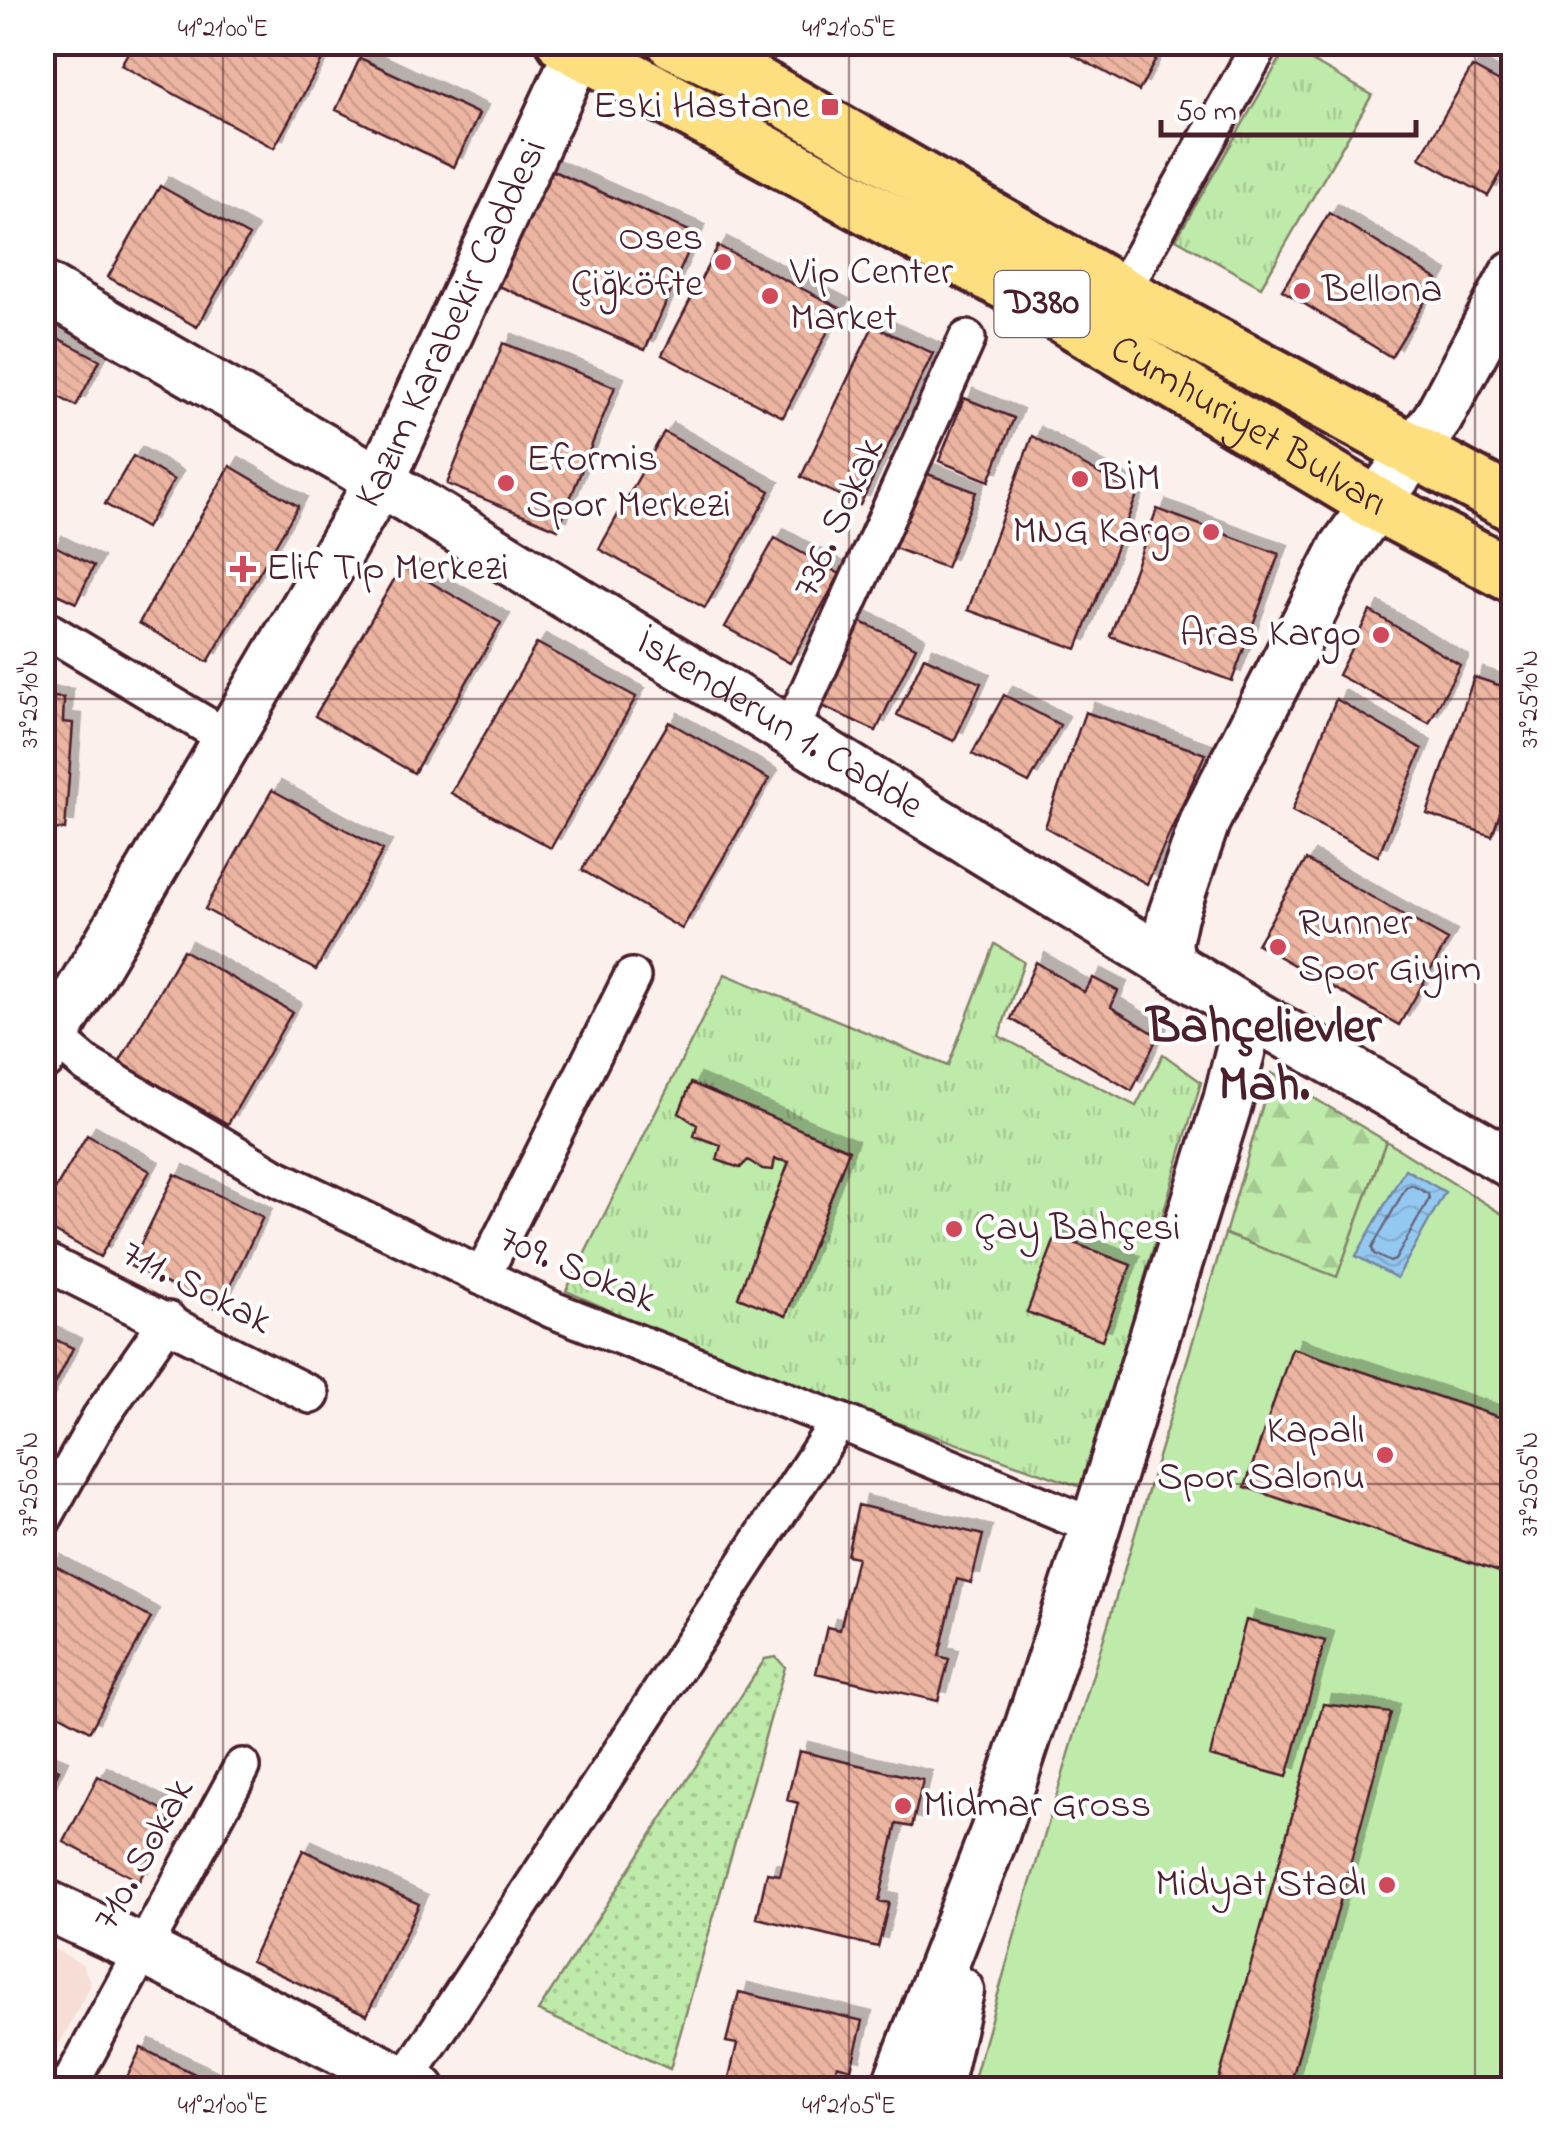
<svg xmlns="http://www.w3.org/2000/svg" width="1556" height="2132" font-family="'Indie Flower',sans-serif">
	<defs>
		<pattern id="grass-dots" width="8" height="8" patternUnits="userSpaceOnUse" patternTransform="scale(2.5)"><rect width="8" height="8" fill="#beeba9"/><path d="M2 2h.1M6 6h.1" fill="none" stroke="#a5c992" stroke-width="1.8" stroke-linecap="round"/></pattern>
		<pattern id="forest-firs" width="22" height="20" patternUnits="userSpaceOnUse" patternTransform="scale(2.5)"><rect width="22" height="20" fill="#beeba9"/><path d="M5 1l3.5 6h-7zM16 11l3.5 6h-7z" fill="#a5c992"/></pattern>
		<pattern id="park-tufts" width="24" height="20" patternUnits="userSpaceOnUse" patternTransform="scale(2.5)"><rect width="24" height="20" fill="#beeba9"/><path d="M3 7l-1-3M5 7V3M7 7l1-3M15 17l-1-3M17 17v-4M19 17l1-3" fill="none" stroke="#a5c992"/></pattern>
		<pattern id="water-waves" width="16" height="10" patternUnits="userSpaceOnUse" patternTransform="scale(2.5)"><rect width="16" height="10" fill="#93c9f1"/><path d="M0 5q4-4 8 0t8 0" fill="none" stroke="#80accf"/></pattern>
		<pattern id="building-back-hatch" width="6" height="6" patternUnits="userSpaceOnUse" patternTransform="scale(2.5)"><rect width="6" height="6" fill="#ecb5a1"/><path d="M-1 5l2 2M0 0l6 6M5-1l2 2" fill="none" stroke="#cc9b8b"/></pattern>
		<filter id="shadow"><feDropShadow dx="9" dy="-9" stdDeviation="0" flood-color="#0004"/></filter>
	</defs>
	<rect width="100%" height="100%" fill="#fbf0ec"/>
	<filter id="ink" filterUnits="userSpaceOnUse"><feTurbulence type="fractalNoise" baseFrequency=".01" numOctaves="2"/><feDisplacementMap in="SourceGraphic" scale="20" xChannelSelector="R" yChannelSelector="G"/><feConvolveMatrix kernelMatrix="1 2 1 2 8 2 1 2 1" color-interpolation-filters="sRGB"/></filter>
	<g filter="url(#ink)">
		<path fill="#f6ded6" d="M43 1943 82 1964 91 1984 43 2076Z"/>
		<path fill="url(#grass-dots)" stroke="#84856a" stroke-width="2.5" d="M776 1657 785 1667 670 2069 538 2011 765 1659Z"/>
		<path fill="url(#forest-firs)" stroke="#84856a" stroke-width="2.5" d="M1272 1073 1386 1141 1337 1278 1225 1234Z"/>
		<path fill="url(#park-tufts)" stroke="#84856a" stroke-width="2.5" d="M1287 47 1372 95 1261 287 1176 239Z
			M995 944 1024 962 999 1036 1136 1106 1163 1054 1201 1082 1084 1488 743 1369 566 1291 725 974 948 1066Z"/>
		<path fill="#beeba9" stroke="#84856a" stroke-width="2.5" d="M1386 1141 1513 1221V2089L971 2090 1015 1934 1225 1234 1337 1277Z"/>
		<path fill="url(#water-waves)" stroke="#7685a2" stroke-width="2.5" d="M1405 1169 1445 1192 1397 1278 1356 1256Z"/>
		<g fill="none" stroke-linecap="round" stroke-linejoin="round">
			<path stroke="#67637a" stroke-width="2.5" d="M1412 1185 1428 1194 1429 1199 1395 1260 1390 1262 1374 1254 1372 1248 1406 1187Z"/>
		</g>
		<path fill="url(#building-back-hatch)" stroke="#4a1f2b" stroke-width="2.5" filter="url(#shadow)" d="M134 42H332L274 148 121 65Z
			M1050 42H1165L1139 91Z
			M360 58 479 114 454 167 336 110Z
			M1472 67 1514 90V151L1488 196 1420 158Z
			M551 170 696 234 645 350 499 286Z
			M160 186 249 236 197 327 108 277Z
			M1329 213 1438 280 1391 357 1282 290Z
			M718 246 840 308 783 417 662 355Z
			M873 326 933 353 860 505 801 477Z
			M44 331 100 360 76 406 42 388Z
			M503 343 615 387 558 529 447 484Z
			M964 398 1014 418 989 481 939 461Z
			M664 432 770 491 705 608 599 549Z
			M1032 436 1137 495 1077 649 968 610Z
			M133 456 174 480 146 528 105 504Z
			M230 466 298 506 208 662 139 623Z
			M925 473 976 492 946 568 895 548Z
			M1157 509 1279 554 1232 681 1110 636Z
			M775 538 840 574 790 663 725 627Z
			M53 545 94 566 76 603 42 587V567Z
			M402 566 501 623 414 773 315 716Z
			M1370 611 1460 665 1429 723 1338 675Z
			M859 621 916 647 876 731 820 705Z
			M537 643 636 697 551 848 451 793Z
			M924 657 981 683 954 741 897 715Z
			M1474 677 1514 690V773L1492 836 1427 814Z
			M1004 695 1060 725 1029 783 972 754Z
			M42 696 64 698 63 722 73 723 65 830 42 828Z
			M1336 699 1422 749 1378 856 1292 811Z
			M1085 712 1205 754 1147 884 1045 827Z
			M669 722 769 779 682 929 582 870Z
			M272 790 383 850 316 970 205 909Z
			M1306 860 1448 940 1399 1025 1257 944Z
			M183 950 292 1012 228 1124 119 1063Z
			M1036 962 1084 992 1093 978 1118 991 1111 1007 1158 1036 1132 1091 1011 1019Z
			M691 1083 849 1150 786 1316 738 1297 789 1162 775 1159 773 1170 762 1169 748 1160 740 1168 717 1160 721 1145 694 1136 697 1125 679 1113Z
			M87 1135 150 1171 100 1257 42 1224V1212Z
			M175 1174 263 1217 219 1309 130 1266Z
			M1056 1236 1131 1265 1102 1340 1027 1312Z
			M42 1333 73 1348 42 1411Z
			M1292 1348 1514 1422V1577L1245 1487Z
			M858 1505 983 1535 971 1583 957 1579 939 1656 949 1659 938 1701 816 1673 827 1627 840 1630 857 1557 847 1555Z
			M52 1564 151 1618 90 1731 42 1705V1582Z
			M1246 1620 1325 1641 1287 1777 1210 1756Z
			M1323 1704 1391 1713 1289 2090H1216Z
			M799 1751 923 1780 912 1827 897 1824 879 1901 889 1903 878 1947 757 1918 767 1873 780 1875 798 1803 787 1800Z
			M42 1763 59 1770 42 1805Z
			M98 1776 173 1815 139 1881 64 1842Z
			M303 1850 419 1904 367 2015 251 1961Z
			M739 1992 863 2021 851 2069 837 2065 831 2090H726L737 2044 726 2042Z
			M141 2048 228 2090H121Z"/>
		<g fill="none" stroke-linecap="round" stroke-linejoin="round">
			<defs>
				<path id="street" d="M1121 293 1262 42
					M42 627 229 739
					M790 732 967 339
					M54 1037 87 1065 273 1176 553 1310 839 1421 1095 1527
					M42 1260 311 1395
					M482 1277 632 977
					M42 1521 100 1418 168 1320
					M404 2082 839 1421
					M67 2090 242 1767"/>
				<g id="secondary">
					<path id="s1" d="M42 286 380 481 1240 1007 1514 1165"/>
					<path d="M1171 965 1167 943 1173 915 1205 821 1344 548 1438 418 1514 275"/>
					<path id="s2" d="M42 1056 380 481 579 51"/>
					<path d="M42 1903 141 1949 421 2090"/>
					<path d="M895 2090 995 1832 1095 1527 1228 1101 1242 1044 1240 1007"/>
					<path d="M936 2090 959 1991"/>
				</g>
				<g id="primary">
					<path id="s3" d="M564 42 1033 298 1378 505 1514 577"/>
					<path d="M674 42 727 67 1121 293 1514 505"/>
				</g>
			</defs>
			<use href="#street" stroke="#4a1f2b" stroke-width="42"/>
			<use href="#secondary" stroke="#4a1f2b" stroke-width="55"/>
			<use href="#primary" stroke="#4a1f2b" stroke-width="60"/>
			<use href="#street" stroke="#fff" stroke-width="35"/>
			<use href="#secondary" stroke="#fff" stroke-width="48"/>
			<use href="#primary" stroke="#fedf80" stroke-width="52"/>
		</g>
	</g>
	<path fill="none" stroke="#4a1f2b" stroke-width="2.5" stroke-opacity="0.45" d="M223 42V2090M849 42V2090M1475 42V2090M42 699H1514M42 1484H1514"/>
	<g fill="#d1495b" stroke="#fff" stroke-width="4">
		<rect x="820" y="97" width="20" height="20" rx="5"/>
		<circle cx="723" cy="262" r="10"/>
		<circle cx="1302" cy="291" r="10"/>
		<circle cx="770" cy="296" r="10"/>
		<circle cx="1080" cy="479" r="10"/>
		<circle cx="506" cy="483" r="10"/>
		<circle cx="1211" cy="532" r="10"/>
		<path d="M238 554h10v10h10v10h-10v10h-10v-10h-10v-10h10z"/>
		<circle cx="1381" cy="635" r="10"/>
		<circle cx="1278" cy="947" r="10"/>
		<circle cx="954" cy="1229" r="10"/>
		<circle cx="1385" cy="1455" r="10"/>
		<circle cx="903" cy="1806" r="10"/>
		<circle cx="1387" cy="1885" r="10"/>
	</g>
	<g text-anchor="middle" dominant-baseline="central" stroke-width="8" stroke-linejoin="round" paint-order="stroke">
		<rect fill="#fff" stroke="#80626b" stroke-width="2.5" x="994.5" y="271" width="95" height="66" rx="8"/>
		<g font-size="38" font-weight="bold" fill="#4a1f2b">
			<text x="1042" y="304">D380</text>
		</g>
		<g font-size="40" fill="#4a1f2b" stroke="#fff" text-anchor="start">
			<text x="810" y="107" text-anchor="end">Eski Hastane</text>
			<text x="703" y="239" text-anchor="end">Oses<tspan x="703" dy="46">Çiğköfte</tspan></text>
			<text x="790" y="273">Vip Center<tspan x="790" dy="46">Market</tspan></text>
			<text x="1322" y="291">Bellona</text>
			<text x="526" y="460">Eformis<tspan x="526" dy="46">Spor Merkezi</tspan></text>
			<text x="1100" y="479">BİM</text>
			<text x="1191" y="532" text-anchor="end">MNG Kargo</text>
			<text x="266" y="569">Elif Tıp Merkezi</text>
			<text x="1361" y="635" text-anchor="end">Aras Kargo</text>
			<text x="1298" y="924">Runner<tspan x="1298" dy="46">Spor Giyim</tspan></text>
			<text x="974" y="1229">Çay Bahçesi</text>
			<text x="1365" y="1432" text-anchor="end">Kapalı<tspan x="1365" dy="46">Spor Salonu</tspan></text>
			<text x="923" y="1806">Midmar Gross</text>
			<text x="1367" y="1885" text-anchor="end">Midyat Stadı</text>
		</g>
		<g font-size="40" fill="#4a1f2b" stroke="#fff">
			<text stroke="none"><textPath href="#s2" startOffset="840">Kazım Karabekir Caddesi</textPath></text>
			<text stroke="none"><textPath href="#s3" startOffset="785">Cumhuriyet Bulvarı</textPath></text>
			<text transform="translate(840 518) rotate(-66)">736. Sokak</text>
			<text stroke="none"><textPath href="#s1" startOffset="858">İskenderun 1. Cadde</textPath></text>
			<text transform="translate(577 1271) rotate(23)">709. Sokak</text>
			<text transform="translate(196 1289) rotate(27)">711. Sokak</text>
			<text transform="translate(145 1855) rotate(-61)">710. Sokak</text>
		</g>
		<g font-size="50" font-weight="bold" fill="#4a1f2b" stroke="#fff">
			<text x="1264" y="1028">Bahçelievler<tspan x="1264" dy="58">Mah.</tspan></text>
		</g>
	</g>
	<rect width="1556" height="2132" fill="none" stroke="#fff" stroke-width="110"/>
	<path d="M1161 120v15h255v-15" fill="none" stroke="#4a1f2b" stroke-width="5"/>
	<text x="1176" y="120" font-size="30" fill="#4a1f2b" stroke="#ffffff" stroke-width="8" paint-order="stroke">50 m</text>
	<rect x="55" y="55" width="1446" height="2022" fill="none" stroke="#4a1f2b" stroke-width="4"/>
	<g font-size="25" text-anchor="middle" fill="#4a1f2b">
		<text x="223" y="36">41°21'00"E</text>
		<text x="849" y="36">41°21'05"E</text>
		<text transform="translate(28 699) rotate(-90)" y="9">37°25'10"N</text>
		<text transform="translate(1528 699) rotate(-90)" y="9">37°25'10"N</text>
		<text transform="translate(28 1484) rotate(-90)" y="9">37°25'05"N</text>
		<text transform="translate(1528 1484) rotate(-90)" y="9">37°25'05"N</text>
		<text x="223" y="2113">41°21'00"E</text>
		<text x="849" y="2113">41°21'05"E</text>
	</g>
</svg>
